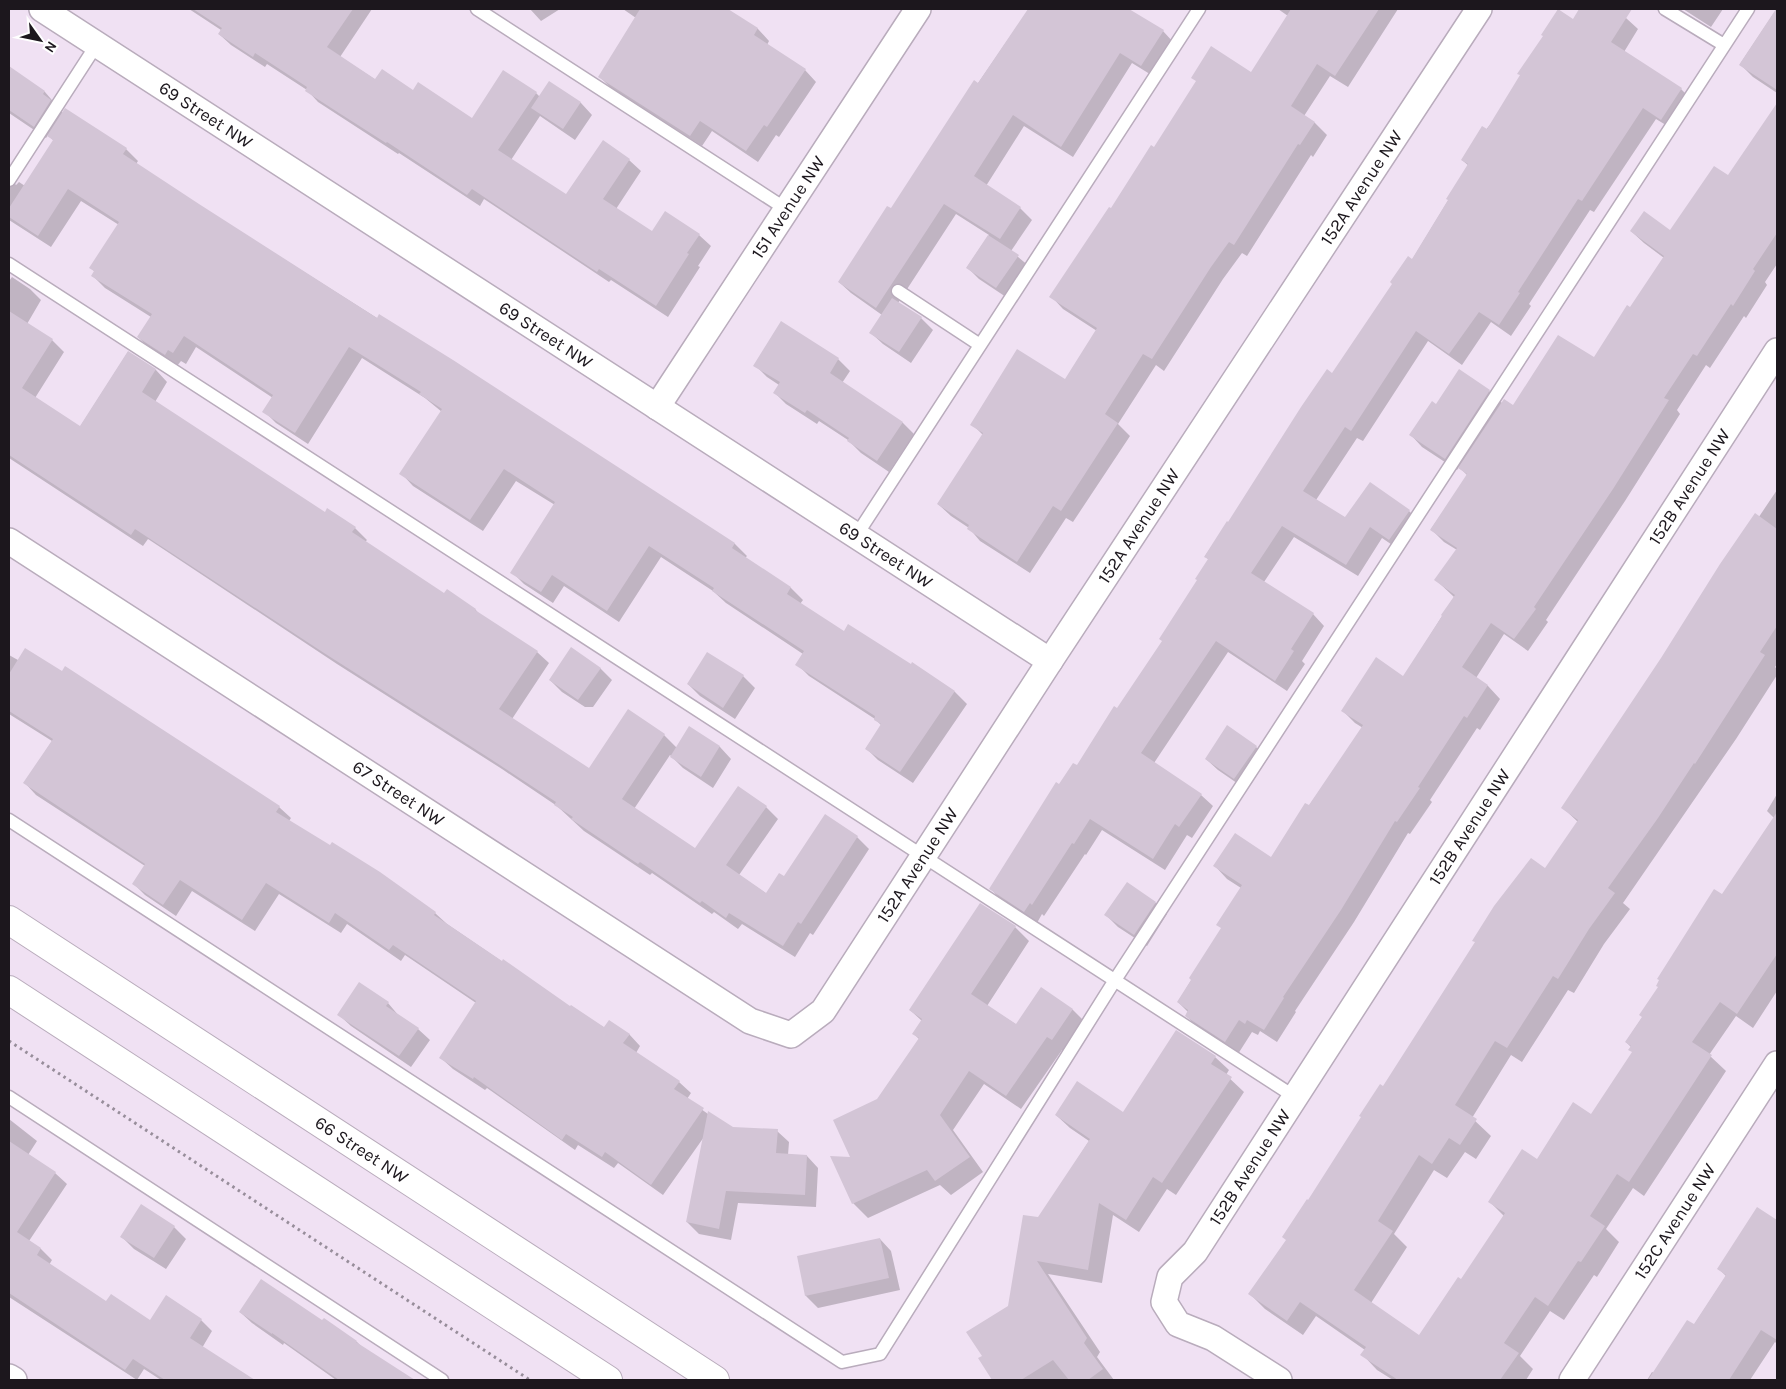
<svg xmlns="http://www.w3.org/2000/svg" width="1786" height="1389" font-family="Karla,sans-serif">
	<rect width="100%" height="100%" fill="#f0e1f3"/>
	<path fill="#0003" d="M189 9H262L268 13 271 9H372L340 57 376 80 413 92 472 120 536 93 540 97 549 83 581 103 592 115 575 140 540 116 511 160 566 196 629 160 641 171 616 209 652 233 699 235 711 246 698 266 700 267 668 317 611 280 609 282 484 199 480 206 399 153 398 154 318 102 307 90 267 64 265 67 231 45 219 34 221 30Z
		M530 9H560L541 21Z
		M623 9H718L723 12 726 9 758 29 769 41 767 45 805 70 816 82 779 137 776 135 758 162 712 131 702 146 611 88 600 77 636 18Z
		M1029 9H1127L1163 31 1174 43 1153 76 1132 63 1073 157 1024 126 986 186 1020 208 1032 220 1011 251 1030 267 1009 299 979 279 967 267 989 235 956 214 898 303 921 318 933 330 911 363 883 344 871 333 882 315 851 293 839 282 891 210Z
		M1278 9H1398L1348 87 1330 76 1304 116 1315 123 1327 135 1313 157 1311 155 1247 256 1242 253 1223 279 1164 371 1156 365 1118 424 1130 436 1073 522 1066 518 1030 573 980 541 969 528 951 516 938 504 983 435 972 424 1065 381 1097 331 1063 309 1051 296 1154 149 1252 74 1288 16Z
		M1581 9H1612L1626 18 1638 29 1624 52 1681 89 1692 100 1674 130 1656 119 1594 212 1590 210 1529 304 1531 306 1511 336 1491 322 1462 365 1428 341 1363 441 1357 438 1316 500 1346 519 1409 511 1421 523 1401 551 1382 538 1358 576 1294 537 1264 582 1313 614 1324 626 1302 661 1305 664 1287 691 1228 652 1154 763 1201 795 1213 806 1192 838 1187 835 1165 870 1102 830 1086 855 1085 854 1044 916 1042 914 1037 923 1002 901 991 889 1060 786 1077 767 1118 709 1163 641 1198 581 1209 560 1205 556 1412 260 1469 166 1462 160 1573 20Z
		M1683 9H1723L1711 27Z
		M1775 9H1777V93L1753 77 1740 64 1776 10Z
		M9 68 45 92 63 113 126 149 138 161 136 164 198 205 735 544 747 556 745 558 791 588 803 600 800 604 844 633 911 666 913 664 955 692 967 704 913 783 878 760 866 748 882 726 875 719 809 676 797 664 803 654 726 603 713 591 661 557 619 622 564 586 553 603 524 584 512 572 555 505 516 481 483 531 413 486 401 473 442 412 425 398 362 358 308 444 276 423 264 411 273 398 196 347 186 364 181 361 177 366 150 349 138 337 151 317 105 288 93 276 95 272 91 268 119 225 81 201 51 247 9 220V177L16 185 19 182 25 186 54 141 48 135 46 138 9 113Z
		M1777 106V264L1765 282 1767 285 1746 318 1744 316 1710 368 1706 365 1677 410 1680 414 1625 501 1546 620 1548 622 1528 651 1504 634 1476 678 1488 686 1500 699 1480 730 1477 728 1430 800 1432 802 1410 834 1408 833 1354 922 1295 1011 1296 1012 1277 1042 1260 1031 1258 1035 1252 1032 1238 1054 1199 1028 1186 1016 1188 1012 1178 1002 1222 929 1241 888 1227 879 1215 866 1272 859 1363 728 1355 723 1343 711 1404 677 1454 597 1436 580 1457 550 1444 542 1431 529 1468 476 1459 467 1457 470 1422 447 1411 435 1436 406 1489 391 1502 403 1513 407 1594 358 1630 309 1664 258 1644 243 1631 231 1670 232 1728 177Z
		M12 277 30 289 41 300 27 324 52 340 64 352 35 398 80 427 128 352 156 370 167 382 155 402 325 514 355 528 367 540 365 542 444 595 475 609 480 615 537 652 549 663 512 719 589 770 664 735 677 748 689 728 720 747 731 759 713 788 683 768 670 755 634 809 695 849 766 807 778 819 739 875 767 894 784 878 826 816 857 837 869 849 813 935 810 933 795 957 742 924 738 929 714 912 712 914 652 873 650 875 584 831 557 806 502 769 337 664 148 539 143 546 9 458V281Z
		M838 359 850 371 842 383 903 423 914 434 889 472 861 453 848 440 819 421 817 424 786 404 775 393 779 385 767 377 755 365Z
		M1777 490V664L1775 667 1777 669V675L1736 739 1623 903 1630 909 1604 944 1574 993 1568 990 1522 1062 1511 1055 1472 1118 1491 1136 1476 1159 1465 1152 1447 1178 1434 1170 1394 1234 1407 1247 1371 1303 1419 1336 1461 1281 1504 1216 1490 1202 1591 1116 1633 1053 1631 1047 1626 1042 1722 896 1775 819 1767 811 1777 794V991L1753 1028 1736 1016 1709 1055 1726 1071 1644 1196 1633 1188 1606 1229 1619 1242 1597 1277 1594 1275 1564 1320 1550 1311 1520 1356 1533 1369 1526 1380H1393L1377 1370 1362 1354 1365 1350 1316 1316 1303 1335 1265 1309 1250 1294 1287 1240 1309 1202 1383 1088 1545 870 1578 822 1563 808Z
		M9 655 279 807 291 818 289 821 435 913 447 924 570 1008 605 1028 629 1034 640 1046 636 1053 679 1082 691 1093 687 1099 708 1114 733 1128 777 1131 789 1142 788 1155 807 1156 818 1168 816 1207 738 1203 731 1240 699 1234 687 1222 704 1137 663 1195 618 1163 614 1168 578 1145 575 1150 487 1088 485 1090 453 1069 441 1058 476 1003 405 955 401 961 347 924 341 933 279 894 255 931 192 891 176 916 145 895 134 884 145 866 36 795 25 783 52 741 9 714Z
		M600 668 612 680 593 707H585L562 692 550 680Z
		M743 676 755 688 735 719 700 696 688 684Z
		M1256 747 1268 758 1247 790 1218 770 1206 759Z
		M1156 903 1167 914 1147 946 1118 927 1106 915Z
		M1015 927 1029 941 987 1006 1017 1025 1041 989 1073 1010 1087 1024 1067 1054 1062 1050 1021 1109 984 1084 953 1130 983 1172 951 1195 940 1185 868 1218 853 1203 832 1157 852 1158 878 1100 920 1040 914 1034 922 1021 910 1010Z
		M388 1003 399 1016 418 1029 430 1040 411 1067 351 1026 339 1015Z
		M1215 1057 1229 1070 1226 1075 1244 1092 1176 1195 1167 1189 1139 1232 1113 1215 1102 1283 1048 1274 1100 1352 1097 1357 1114 1380H993L980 1359 983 1357 1009 1306 1039 1219 1089 1141 1070 1128 1056 1115 1123 1114Z
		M9 1119 37 1141 28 1155 55 1173 67 1184 29 1241 41 1249 52 1260 49 1265 106 1303 150 1322 201 1320 212 1331 202 1348 251 1380H161L144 1369 137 1380 9 1297V1179L17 1167 9 1162Z
		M1777 1218V1344L1775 1342 1750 1380H1647L1652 1372 1654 1373 1694 1325 1726 1276 1719 1269Z
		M174 1227 186 1239 166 1269 134 1249 122 1237Z
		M880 1239 891 1251 900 1290 818 1308 806 1296 798 1257Z
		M240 1312 323 1322 324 1319 357 1342 363 1348 412 1380H336L284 1343 283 1345 252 1323Z"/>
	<path fill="#d3c5d6" d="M193 9H353L327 47 375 79 382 69 413 90 418 82 472 118 503 70 537 92 498 150 566 194 603 140 630 159 603 199 652 231 665 211 700 234 687 253 689 254 656 306 599 269 597 272 472 189 467 195 387 142 386 143 339 113 305 91 307 87 255 53 253 57 218 34 222 28Z
		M640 9H728L758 28 754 35 806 69 767 127 764 125 746 151 700 121 690 136 598 77Z
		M1028 9H1129L1164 30 1141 66 1120 53 1061 147 1013 115 974 176 1021 207 1000 239 944 204 876 308 838 282 887 206 891 208 974 80 978 83Z
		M1291 9H1379L1335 76 1317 64 1291 106 1315 122 1300 145 1298 144 1234 245 1229 242 1211 267 1152 359 1143 354 1105 414 1118 423 1061 511 1053 506 1017 562 967 529 969 525 937 504 983 433 970 425 1017 349 1065 379 1097 328 1049 297 1109 207 1111 208 1151 145 1154 147 1196 81 1191 78 1211 46 1251 72Z
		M1558 9 1573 19 1579 9H1632L1611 42 1682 88 1661 120 1643 108 1582 201 1578 199 1518 292 1520 293 1499 325 1479 312 1449 354 1416 331 1351 431 1345 427 1303 491 1345 517 1370 482 1410 510 1389 540 1370 527 1346 565 1282 526 1251 573 1314 613 1291 649 1294 651 1275 681 1216 641 1141 753 1202 794 1179 827 1175 824 1153 859 1090 819 1074 844 1072 843 1032 905 1030 903 1024 912 989 889 1056 782 1059 784 1073 763 1077 765 1114 706 1117 708 1162 641 1159 639 1197 580 1195 579 1208 559 1204 557 1227 521 1228 522 1301 407 1327 369 1332 373 1392 284 1390 282 1408 256 1412 259 1448 200 1446 199 1468 164 1461 160 1482 126 1487 129 1520 75 1517 74 1543 36 1541 35Z
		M1776 9H1777V90L1739 65Z
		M9 66 45 91 43 94 51 100 34 127 9 110Z
		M549 81 581 102 563 129 531 108Z
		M1777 103V233L1753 269 1755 271 1733 306 1731 304 1697 356 1693 354 1664 398 1669 400 1613 489 1534 607 1536 609 1514 639 1491 623 1462 667 1488 685 1467 718 1464 716 1418 787 1420 788 1397 822 1395 821 1341 910 1283 997 1284 998 1264 1030 1247 1020 1245 1024 1239 1020 1225 1042 1185 1016 1188 1010 1177 1002 1191 980 1189 978 1221 928 1216 925 1242 885 1213 866 1235 833 1271 857 1305 803 1309 805 1363 725 1341 711 1376 657 1403 676 1442 616 1441 615 1455 595 1434 580 1457 548 1430 530 1467 474 1458 468 1504 399 1513 405 1558 335 1594 357 1627 305 1630 307 1664 256 1630 231 1644 211 1670 230 1714 166 1728 175Z
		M65 108 127 148 123 154 199 204 377 318 379 314 453 360 735 543 732 548 791 587 787 594 844 631 848 624 911 664 912 662 955 691 900 772 865 749 881 724 874 720 875 716 795 665 804 651 712 591 714 588 649 546 607 611 552 575 541 592 510 573 555 502 504 469 470 520 399 474 442 409 419 394 421 392 349 347 295 433 262 412 273 395 184 336 173 353 168 350 165 355 137 337 152 314 91 276 94 271 89 268 119 222 68 189 38 236 9 217V208L53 140 47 136Z
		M988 235 1019 255 996 288 966 268Z
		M892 298 922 317 899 352 869 333Z
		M9 311 53 339 22 388 80 426 128 351 156 369 142 392 325 512 327 508 356 527 352 532 444 593 447 589 476 609 475 610 538 651 499 709 589 768 628 709 665 734 622 799 695 848 738 786 767 806 726 865 766 893 779 873 784 876 825 814 858 836 801 924 798 922 783 946 729 913 726 918 702 901 700 903 640 862 638 864 571 819 573 817 554 805 556 802 489 758 324 653 135 529 131 535 9 455Z
		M781 321 839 358 830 373 903 422 877 461 847 441 849 438 807 410 805 413 773 393 780 382 753 366Z
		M1459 369 1490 390 1445 459 1409 435 1432 401 1436 404Z
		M1755 513 1777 529V626L1760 652 1765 655 1695 764 1694 763 1658 818 1608 888 1615 893 1589 929 1558 979 1553 976 1507 1048 1495 1041 1455 1105 1477 1119 1460 1145 1449 1138 1432 1164 1419 1155 1378 1221 1393 1231 1354 1290 1419 1335 1458 1277 1461 1279 1505 1213 1488 1202 1522 1149 1537 1159 1573 1102 1591 1114 1632 1052 1628 1050 1631 1046 1625 1042 1642 1017 1639 1015 1658 987 1656 986 1659 980 1657 979 1714 889 1722 894 1777 812V954L1737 1014 1720 1002 1692 1042 1712 1055 1629 1182 1617 1174 1590 1216 1605 1226 1581 1262 1578 1261 1548 1306 1535 1297 1504 1343 1519 1353 1500 1380H1398L1360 1355 1366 1347 1300 1302 1287 1321 1248 1294 1286 1240 1282 1237 1307 1199 1308 1200 1361 1117 1359 1116 1380 1084 1383 1086 1475 942 1472 941 1494 906 1531 858 1545 868 1578 820 1561 808 1661 658 1720 564Z
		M571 647 601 668 578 700 549 680Z
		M25 648 62 671 65 666 280 806 276 812 330 845 332 842 380 872 436 912 434 915 502 961 503 959 570 1006 571 1005 604 1027 609 1020 630 1034 623 1043 680 1081 674 1089 704 1108 651 1185 605 1152 602 1157 566 1134 562 1140 474 1077 473 1079 439 1058 476 1001 393 945 389 950 335 913 329 923 266 883 242 920 180 880 163 905 132 884 145 864 23 783 53 739 9 711V674Z
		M707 652 744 675 723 708 687 684Z
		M1227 725 1257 746 1234 779 1205 759Z
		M689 726 720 746 701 777 670 757Z
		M1127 882 1156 902 1134 935 1104 915Z
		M980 903 1016 926 971 994 1016 1024 1041 987 1073 1009 1052 1040 1047 1037 1006 1096 969 1071 940 1115 970 1157 935 1181 927 1170 852 1204 830 1156 850 1157 833 1120 877 1099 919 1038 912 1034 922 1019 909 1010Z
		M359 982 389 1002 386 1006 419 1028 399 1056 337 1015Z
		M1176 1030 1216 1056 1211 1064 1232 1077 1162 1183 1153 1177 1126 1220 1099 1203 1088 1270 1037 1261 1087 1338 1084 1343 1103 1369 1088 1380H1069L1053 1360 1021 1380H992L978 1358 982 1356 966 1332 1008 1306 1023 1215 1038 1217 1090 1139 1055 1115 1077 1081 1123 1112Z
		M708 1111 733 1127 778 1129 776 1153 807 1155 805 1195 726 1191 719 1229 686 1222Z
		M9 1141 56 1172 17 1232 41 1248 37 1255 106 1301 111 1294 150 1320 166 1295 202 1319 190 1338 255 1380H165L133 1359 125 1370 9 1293Z
		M141 1204 175 1226 154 1258 120 1237Z
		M1757 1207 1777 1220V1340L1761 1330 1729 1380H1648L1687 1320 1694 1324 1726 1275 1717 1269Z
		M880 1238 889 1278 805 1296 797 1256Z
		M261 1279 322 1320 324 1318 357 1341 356 1342 415 1380H339L272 1333V1334L239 1312Z"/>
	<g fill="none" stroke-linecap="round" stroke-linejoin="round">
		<defs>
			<path id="lane" d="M477 9 786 209
				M1665 9 1724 45
				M9 180 97 44
				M9 264 1295 1097
				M898 291 980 345
				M856 536 1199 9
				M9 820 842 1362 880 1354 1115 980 1748 9
				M9 1097 442 1380"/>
			<g id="street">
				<path id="s1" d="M42 9 1050 661"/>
				<path id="s2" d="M657 407 918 9"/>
				<path id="s3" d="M9 541 750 1021 791 1035 823 1011 1050 661 1479 9"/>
				<path d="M9 1377 14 1380"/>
				<path id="s4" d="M1279 1380 1213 1338 1178 1324 1164 1302 1170 1277 1195 1252 1777 351"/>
				<path id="s5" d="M1572 1380 1777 1064"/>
			</g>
			<g id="secondary">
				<path id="s6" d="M9 920 715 1380"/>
				<path d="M9 990 608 1380"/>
			</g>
		</defs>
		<use href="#lane" stroke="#b9acbc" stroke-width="15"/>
		<use href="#street" stroke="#b9acbc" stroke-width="28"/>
		<use href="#secondary" stroke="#b9acbc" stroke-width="30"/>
		<path stroke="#978d9a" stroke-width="3" stroke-dasharray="2.5 4" stroke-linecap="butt" d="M9 1041 530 1380"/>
		<use href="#lane" stroke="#fff" stroke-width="12"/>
		<use href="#street" stroke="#fff" stroke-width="25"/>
		<use href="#secondary" stroke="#fff" stroke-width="28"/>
	</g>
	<g text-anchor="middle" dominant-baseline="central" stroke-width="4" stroke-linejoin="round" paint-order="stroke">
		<g font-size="18" fill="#1c171d" stroke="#fff">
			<text stroke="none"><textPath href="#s1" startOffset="195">69 Street NW</textPath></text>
			<text stroke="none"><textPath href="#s3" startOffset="1950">152A Avenue NW</textPath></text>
			<text stroke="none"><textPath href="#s2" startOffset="239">151 Avenue NW</textPath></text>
			<text stroke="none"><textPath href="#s1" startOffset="600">69 Street NW</textPath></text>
			<text stroke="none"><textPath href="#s4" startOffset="1114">152B Avenue NW</textPath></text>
			<text stroke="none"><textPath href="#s3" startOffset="1545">152A Avenue NW</textPath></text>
			<text stroke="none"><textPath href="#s1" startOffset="1005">69 Street NW</textPath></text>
			<text stroke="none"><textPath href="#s3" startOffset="464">67 Street NW</textPath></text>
			<text stroke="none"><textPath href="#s4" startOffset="709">152B Avenue NW</textPath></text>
			<text stroke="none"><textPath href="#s3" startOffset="1140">152A Avenue NW</textPath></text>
			<text stroke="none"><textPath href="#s6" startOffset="421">66 Street NW</textPath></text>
			<text stroke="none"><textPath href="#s4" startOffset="304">152B Avenue NW</textPath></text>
			<text stroke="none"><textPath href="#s5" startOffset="189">152C Avenue NW</textPath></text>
		</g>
	</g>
	<rect width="1786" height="1389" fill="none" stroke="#1c171d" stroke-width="20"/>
	<g transform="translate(40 40) rotate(123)" stroke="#ffffff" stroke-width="4" paint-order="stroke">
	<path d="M0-4L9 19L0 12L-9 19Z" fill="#1c171d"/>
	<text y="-8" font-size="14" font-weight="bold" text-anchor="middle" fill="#1c171d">N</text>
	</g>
</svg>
